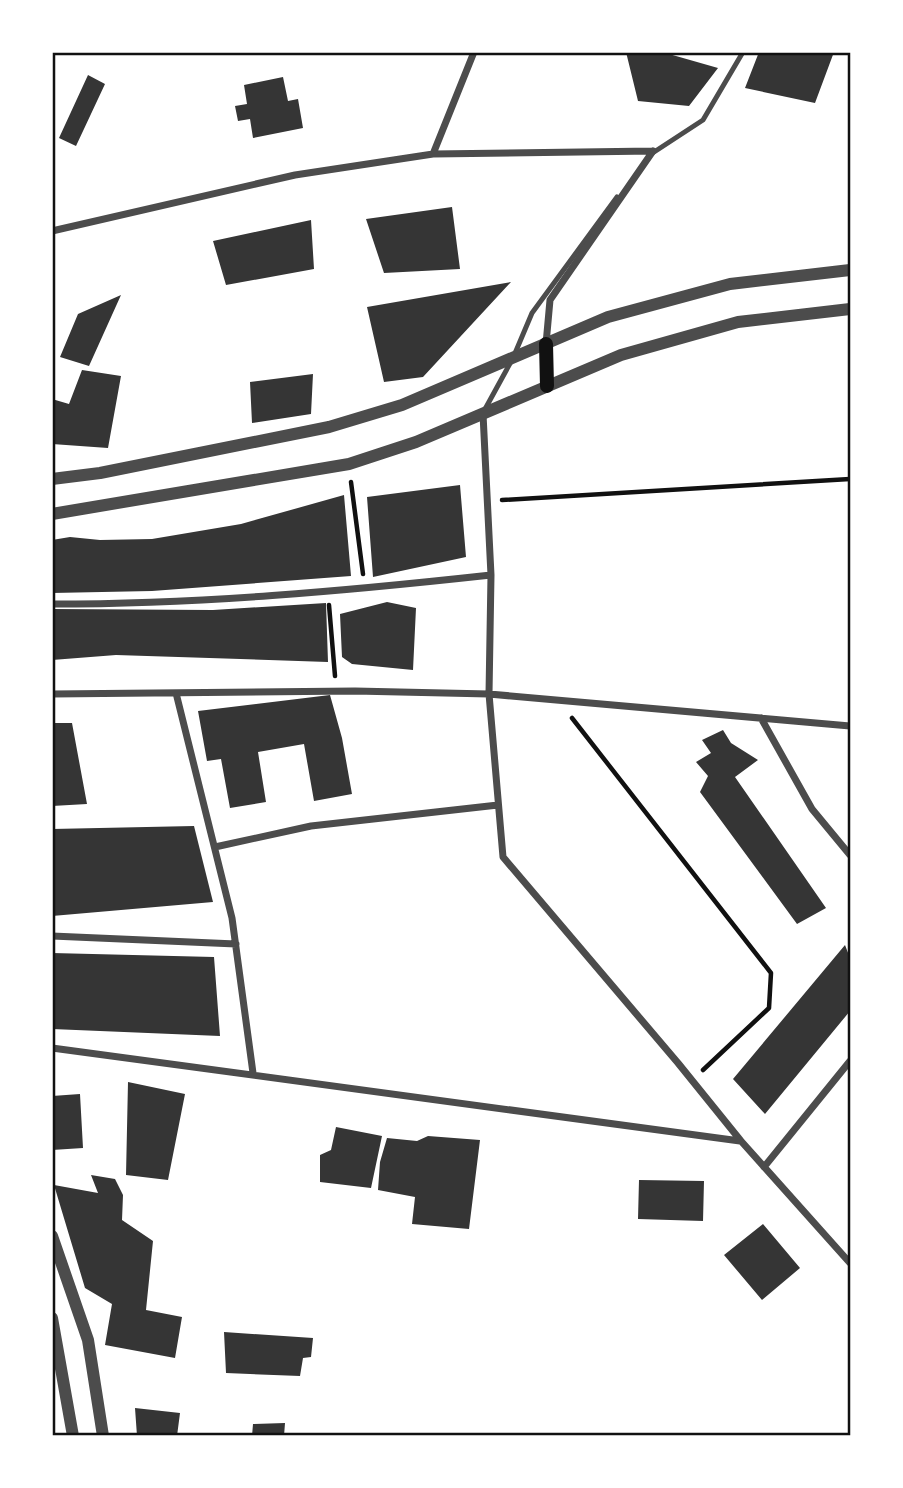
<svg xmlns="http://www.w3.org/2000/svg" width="903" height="1488" font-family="'PT Sans Narrow',sans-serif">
	<rect width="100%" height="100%" fill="#fff"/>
	<path fill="#353535" d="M626 52H662L718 68 689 106 638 101Z
		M759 52H834L815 103 745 88Z
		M88 75 105 84 76 146 59 138Z
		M283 77 288 101 298 99 303 128 253 138 250 119 238 121 235 106 247 104 244 85Z
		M452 207 460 269 384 273 366 219Z
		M311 220 314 269 226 285 213 241Z
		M511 282 423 377 384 382 367 307Z
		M121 295 89 366 60 357 78 314Z
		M82 370 121 376 108 448 52 444V399L69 404Z
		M313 374 311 414 252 423 250 382Z
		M460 485 466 557 373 577 367 497Z
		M344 495 351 576 152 591 52 593V540L70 537 100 540 152 539 241 524Z
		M387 602 416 608 413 670 352 664 342 657 340 614Z
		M326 603 328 662 116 655 52 660V609L213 610Z
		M330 695 342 738 352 794 314 801 304 744 258 752 266 802 230 808 221 759 207 761 198 711Z
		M52 723H72L87 804 52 806Z
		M723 730 731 743 758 760 735 777 826 908 797 924 700 792 708 776 696 762 711 753 702 740Z
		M194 826 213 902 52 916V829Z
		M845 945 850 958V1011L765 1114 733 1079Z
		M52 953 214 957 220 1036 52 1029Z
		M128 1082 185 1094 168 1180 126 1175Z
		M80 1094 83 1148 52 1150V1096Z
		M336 1127 382 1136 371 1188 320 1182V1155L331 1150Z
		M428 1136 480 1140 469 1229 412 1224 415 1197 378 1190 380 1162 387 1138 417 1141Z
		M91 1175 115 1179 123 1195 122 1220 153 1241 146 1310 182 1317 175 1358 105 1345 112 1304 85 1288 54 1185 98 1193Z
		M639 1180 704 1181 703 1221 638 1219Z
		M763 1224 800 1268 762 1300 724 1255Z
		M224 1332 313 1338 311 1357 303 1358 300 1376 226 1373Z
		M135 1408 180 1413 177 1436H137Z
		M285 1423 284 1436H252L253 1424Z"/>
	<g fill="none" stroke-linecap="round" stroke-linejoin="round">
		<path stroke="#111" stroke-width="4.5" d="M351 482 363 574
			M502 500 850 479
			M329 605 335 676
			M572 718 771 973 769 1008 703 1070"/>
		<path stroke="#4c4c4c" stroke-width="5" d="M651 154 703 120 743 52
			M484 411 513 358 532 313 617 197"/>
		<path stroke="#4c4c4c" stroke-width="7" d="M433 154 474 52
			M52 231 295 175 433 154 653 151
			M546 344 550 300 653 151
			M483 414 491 575 489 694 503 857 678 1063 741 1141 850 1263
			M52 604C200 604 345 591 491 575
			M176 693 232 918 253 1073
			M52 694 355 691 489 694 850 726
			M761 718 812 809 850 855
			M215 847 311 826 498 805
			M52 936 236 944
			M52 1048 740 1141
			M764 1167 850 1061"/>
		<path stroke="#4c4c4c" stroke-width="12" d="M52 479 100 473 329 427 402 405 608 317 730 284 850 270
			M52 514 349 464 416 442 621 355 738 322 850 309
			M52 1236 88 1340 103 1436
			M52 1318 73 1436"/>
		<path stroke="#111" stroke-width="14" d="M546 344 547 386"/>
	</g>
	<rect width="903" height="1488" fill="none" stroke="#ffffff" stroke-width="108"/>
	<rect x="54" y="54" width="795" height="1380" fill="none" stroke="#111" stroke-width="2.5"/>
</svg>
